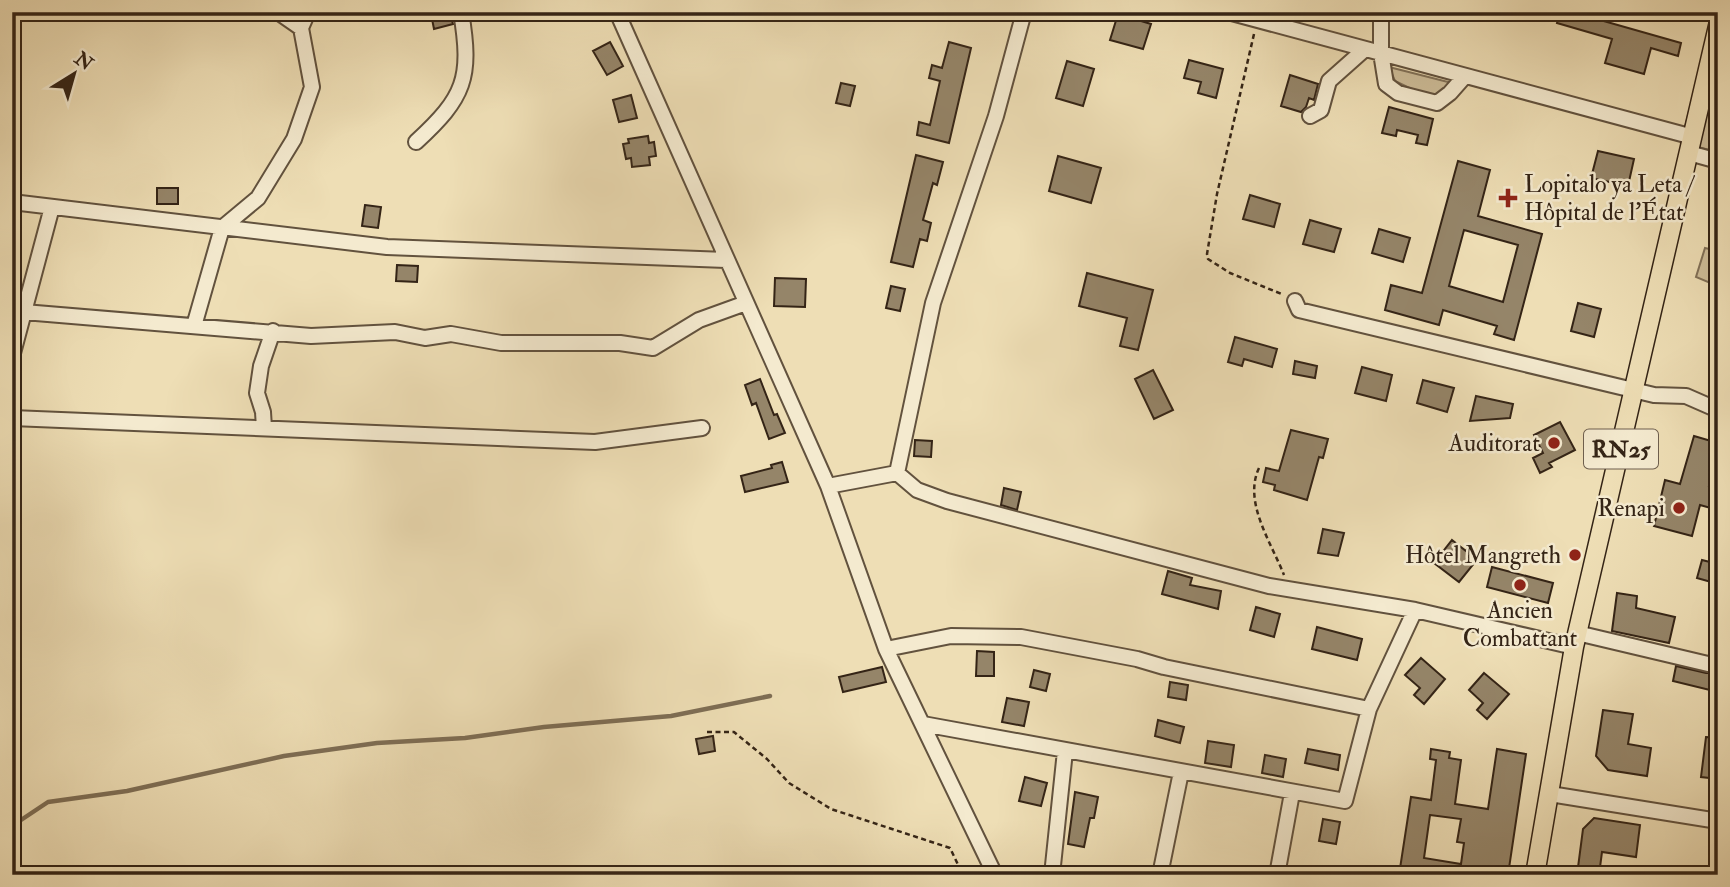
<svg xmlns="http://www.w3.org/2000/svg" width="1730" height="887" font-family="'IM FELL Double Pica',serif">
	<rect width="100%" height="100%" fill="#eedeb5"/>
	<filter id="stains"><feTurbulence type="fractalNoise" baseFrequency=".00286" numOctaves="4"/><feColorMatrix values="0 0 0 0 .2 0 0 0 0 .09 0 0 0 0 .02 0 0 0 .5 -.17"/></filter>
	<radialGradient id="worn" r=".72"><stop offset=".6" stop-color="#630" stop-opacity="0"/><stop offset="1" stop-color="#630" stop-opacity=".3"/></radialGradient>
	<path fill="#cebe9a" stroke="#817158" stroke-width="2" d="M1714 12H1718V152L1681 143Z
		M1389 67 1452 83 1436 97H1428L1395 81Z
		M1705 248 1718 251V276L1715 285 1696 277Z"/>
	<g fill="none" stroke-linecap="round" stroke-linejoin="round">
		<path stroke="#7e6e55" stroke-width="4.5" d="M12 826 48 802 127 791 284 756 377 743 465 738 544 727 671 716 770 696"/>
	</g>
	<path fill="#958569" stroke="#342416" stroke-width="2" fill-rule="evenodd" d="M439 12H449L453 24 434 29 431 14Z
		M1560 12H1572L1681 43 1678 56 1651 48 1644 74 1605 63 1612 39 1557 23Z
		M1118 14 1151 24 1143 49 1110 40Z
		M610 42 623 66 607 75 593 51Z
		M949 42 971 48 949 143 917 135 919 122 930 125 940 81 929 78 932 65 942 68Z
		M1189 60 1223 69 1216 98 1198 93 1201 82 1184 78Z
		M1067 61 1094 69 1083 106 1056 98Z
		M1290 75 1318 84 1314 100 1309 98 1306 107 1301 112 1281 106Z
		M841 83 855 86 850 106 836 103Z
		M631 95 637 118 619 122 613 100Z
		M1389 107 1433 119 1427 145 1416 143 1418 135 1397 130 1396 136 1382 133Z
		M648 136 649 143 654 142 656 156 649 157 650 165 632 167 631 158 626 159 623 144 629 143 628 139Z
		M1598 151 1634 159 1628 186 1591 178Z
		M916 155 943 162 937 185 933 183 923 220 931 223 927 241 920 239 913 267 891 262Z
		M1058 156 1101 168 1091 203 1049 191Z
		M1458 161 1490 170 1478 216 1542 234 1514 340 1494 334 1497 326 1443 310 1439 325 1385 310 1391 285 1422 293ZM1464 230 1518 245 1503 302 1449 286Z
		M157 188H178V204H157Z
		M1250 195 1280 204 1274 227 1243 219Z
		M365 205 381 207 378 228 362 226Z
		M1310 220 1341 229 1334 252 1303 244Z
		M1379 229 1410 238 1403 262 1372 253Z
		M397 265 418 266 417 282 396 281Z
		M1087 273 1153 290 1138 350 1120 346 1127 318 1079 306Z
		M775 278 806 279 805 307 774 306Z
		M891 286 905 289 900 311 886 308Z
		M1578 303 1601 309 1594 337 1571 331Z
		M1235 337 1277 349 1272 367 1244 359 1242 366 1228 362Z
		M1295 361 1317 366 1315 378 1293 374Z
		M1362 367 1392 375 1386 401 1355 393Z
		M1153 370 1173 410 1154 419 1135 379Z
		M760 379 774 415 777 414 785 433 769 439 756 403 752 405 745 385Z
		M1423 380 1454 388 1447 412 1417 403Z
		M1476 396 1513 404 1510 418 1470 421Z
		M1560 422 1575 450 1549 463 1552 467 1540 473 1533 458 1543 453 1534 435Z
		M1291 430 1328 439 1323 458 1319 457 1307 500 1274 490 1275 485 1263 482 1266 468 1279 471Z
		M1694 436 1718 443V455L1709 486 1718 489V510L1700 505 1692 536 1654 526 1665 480 1680 484Z
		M915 440 932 441 931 457 914 456Z
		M782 462 788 482 745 492 741 476 772 468 771 465Z
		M1004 488 1021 492 1017 510 1001 505Z
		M1323 529 1344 533 1338 556 1318 553Z
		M1452 540 1466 551 1469 547 1480 556 1459 582 1434 563Z
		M1702 560 1718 564V584L1697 578Z
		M1492 567 1553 583 1548 603 1487 587Z
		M1168 571 1192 578 1190 585 1221 591 1218 609 1162 594Z
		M1617 593 1637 596 1636 608 1675 617 1669 643 1612 631Z
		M1256 607 1280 614 1274 637 1250 630Z
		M1317 627 1362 639 1357 660 1312 649Z
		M977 651 994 652V676H976Z
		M1421 658 1445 679 1424 704 1414 695 1420 688 1405 675Z
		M1676 666 1706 673H1718V692L1673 681Z
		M882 667 886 682 843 692 839 677Z
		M1034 670 1050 674 1046 691 1030 687Z
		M1484 673 1509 694 1487 719 1477 710 1483 703 1469 690Z
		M1170 682 1188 685 1186 700 1168 697Z
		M1007 698 1029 702 1024 726 1002 722Z
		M1603 710 1633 714 1628 744 1651 748 1647 776 1608 770 1596 756Z
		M1158 720 1184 727 1180 743 1155 736Z
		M713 736 715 751 699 754 696 739Z
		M1706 737 1718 738V779L1701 777Z
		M1208 741 1234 745 1231 767 1205 763Z
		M1308 749 1340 755 1338 770 1305 763Z
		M1431 749 1450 752 1449 758 1461 760 1455 804 1488 809 1497 749 1526 754 1508 875H1399L1411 797 1431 800 1436 760 1430 759ZM1430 815 1461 819 1457 842 1464 843 1461 864 1424 858Z
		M1265 755 1286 759 1283 777 1262 773Z
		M1025 777 1047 783 1041 806 1019 801Z
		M1075 792 1098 797 1094 818H1090L1084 847 1068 844Z
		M1594 818 1640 825 1636 857 1602 852 1599 875H1577L1583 829Z
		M1323 819 1340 822 1336 844 1319 841Z"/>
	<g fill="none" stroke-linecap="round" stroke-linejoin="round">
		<defs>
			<path id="minor" d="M278 12 301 28 308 12
				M617 12 828 486 886 649 995 875
				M1024 12 996 116 933 303 897 473 917 490 947 501 1269 586 1415 610 1574 647
				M1228 12 1693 137
				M1381 12V53L1386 84 1398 93 1437 103 1450 93 1465 76
				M1310 116 1321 110 1329 81 1365 49
				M416 142C465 97 472 78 461 12
				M1689 153 1718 161
				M12 202 387 247 726 260
				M1295 301 1299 310 1654 395 1686 396 1718 410
				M12 311 311 336 395 332 425 338 451 334 501 343H620L653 348 699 320 746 303
				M194 326 222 228 258 198 294 139 312 87 301 28
				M12 357 52 207
				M12 418 595 442 702 428
				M264 428 263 412 257 393 261 366 273 331
				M828 486 897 473
				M1577 633 1708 664 1718 663
				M886 649 951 636 1021 637 1137 659 1164 667 1369 709
				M923 724 1345 801 1369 709 1415 610
				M1550 794 1718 821
				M1052 875 1065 751
				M1160 875 1181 772
				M1277 875 1292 793"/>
			<path id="major" d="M1535 875 1574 647 1718 26"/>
		</defs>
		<use href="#minor" stroke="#62523e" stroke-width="18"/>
		<use href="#major" stroke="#342416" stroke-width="21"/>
		<path stroke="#342416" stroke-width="2.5" stroke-dasharray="5 3.5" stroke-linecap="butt" d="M1254 34 1217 194 1207 254 1208 259 1230 273 1284 295
			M1259 468C1243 502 1271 542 1284 575
			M707 732H734L767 759 789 783 831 809 950 848 963 875"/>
		<use href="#minor" stroke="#f4eacf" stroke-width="14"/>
		<use href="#major" stroke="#eedeb5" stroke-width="18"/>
	</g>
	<g fill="#8f2418" stroke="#f4eacf" stroke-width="2.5">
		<path d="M1504.5 187.5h7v7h7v7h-7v7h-7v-7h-7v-7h7z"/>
		<circle cx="1554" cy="443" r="7"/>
		<circle cx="1679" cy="508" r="7"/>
		<circle cx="1575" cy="555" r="7"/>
		<circle cx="1520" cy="585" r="7"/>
	</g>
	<g text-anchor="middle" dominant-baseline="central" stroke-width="5" stroke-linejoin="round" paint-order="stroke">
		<rect fill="#f4eacf" stroke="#6e5f4e" stroke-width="2" x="1584" y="429.5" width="74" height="39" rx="5"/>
		<g font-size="23" font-weight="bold" fill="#342416">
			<text x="1621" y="449">RN25</text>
		</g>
		<g font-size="24" fill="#342416" stroke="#f4eacf" text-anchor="end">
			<text x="1524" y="184" text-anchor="start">Lopitalo ya Leta /<tspan x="1524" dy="28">Hôpital de l'État</tspan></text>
			<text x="1540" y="443">Auditorat</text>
			<text x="1665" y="508">Renapi</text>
			<text x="1561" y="555">Hôtel Mangreth</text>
			<text x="1520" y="610" text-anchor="middle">Ancien<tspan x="1520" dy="28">Combattant</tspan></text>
		</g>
	</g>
	<rect width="1730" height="887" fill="none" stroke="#eedeb5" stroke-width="42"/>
	<rect x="14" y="14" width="1702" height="859" fill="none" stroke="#342416" stroke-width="3.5"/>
	<rect x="21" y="21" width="1688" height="845" fill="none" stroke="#342416" stroke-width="2"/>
	<g transform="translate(74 74) rotate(37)" stroke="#f4eacf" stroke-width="5" paint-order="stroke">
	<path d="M0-5L12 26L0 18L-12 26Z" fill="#342416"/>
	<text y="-10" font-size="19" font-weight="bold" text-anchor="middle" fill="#342416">N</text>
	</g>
	<rect width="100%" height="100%" filter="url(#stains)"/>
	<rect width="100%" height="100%" fill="url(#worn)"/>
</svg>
